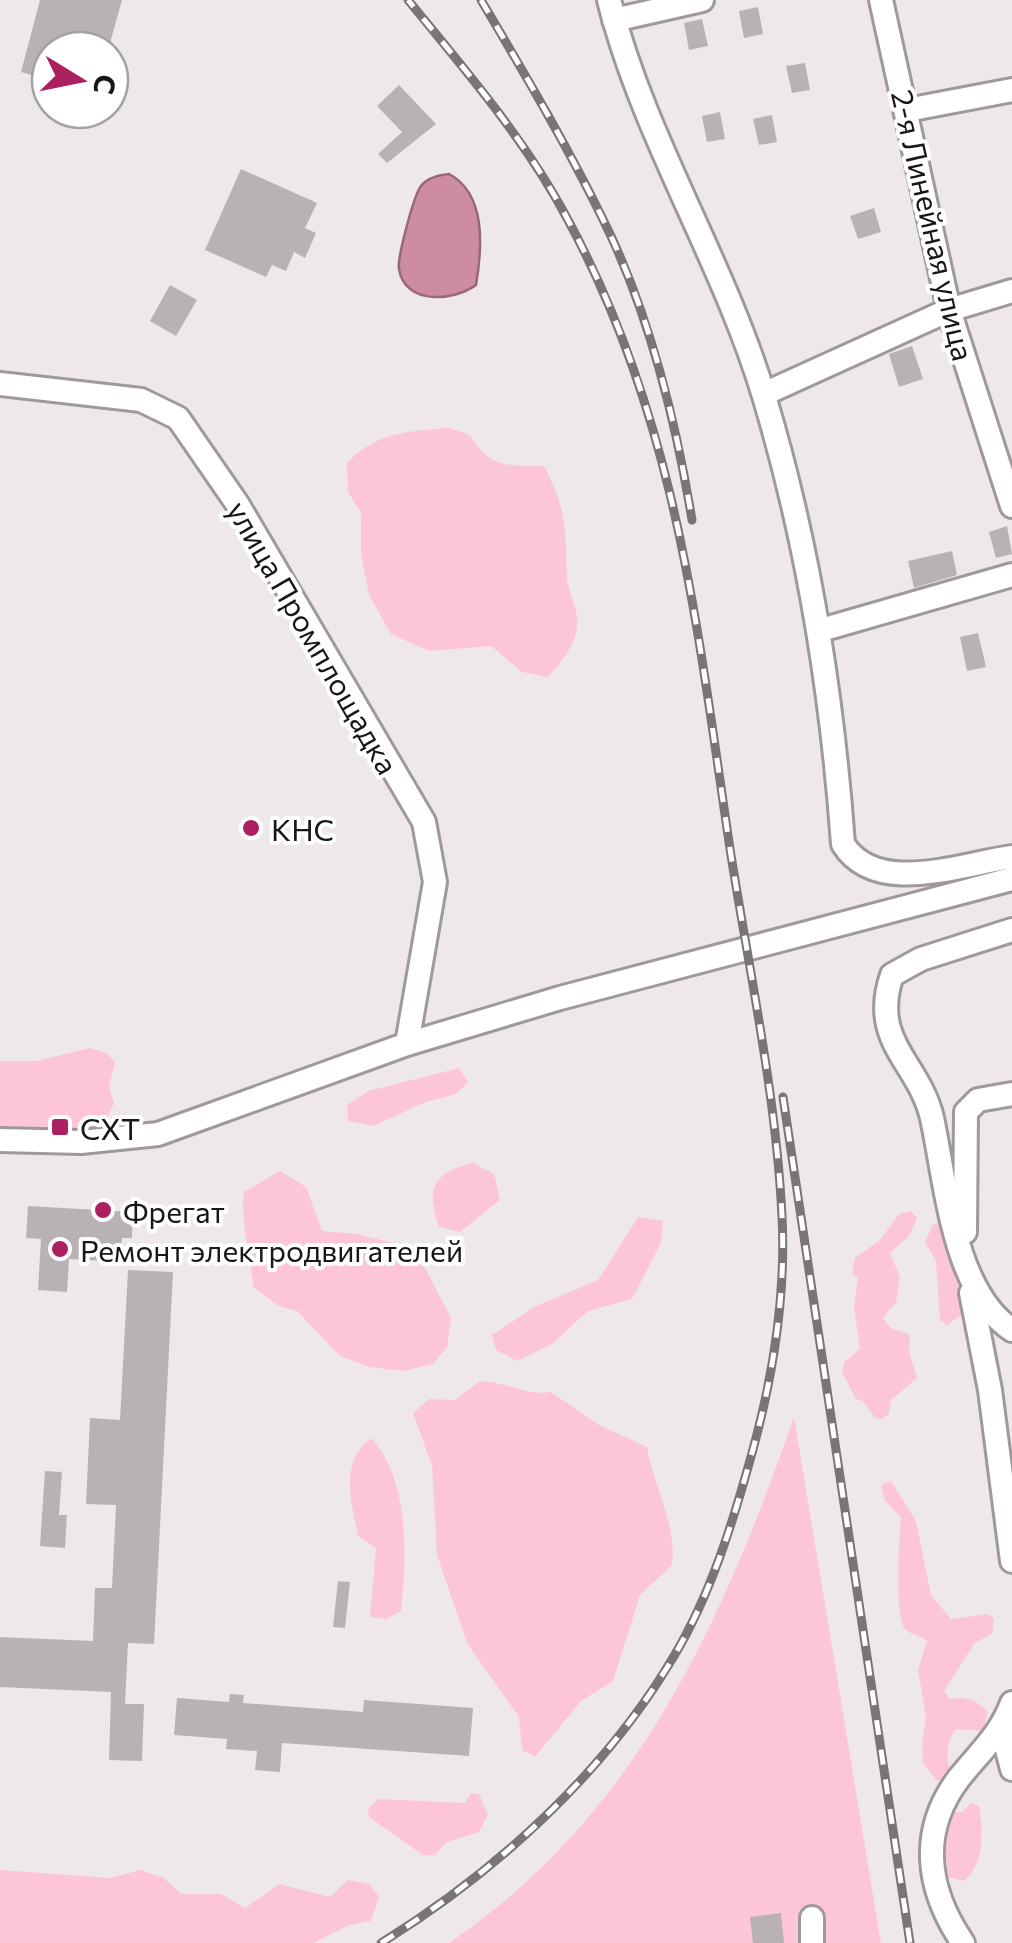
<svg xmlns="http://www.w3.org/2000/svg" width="1012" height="1943" font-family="Commissioner,sans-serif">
	<rect width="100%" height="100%" fill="#efe8ea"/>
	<path fill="#fdc6d6" d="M450 428 470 435C491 469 506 465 544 466 568 512 565 530 567 578 568 591 575 603 577 616 580 641 563 660 548 677L522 672 491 646 429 651 391 634 369 595 361 553V513L348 492 347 463C376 432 409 431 450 428Z
		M90 1048 106 1053 115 1062 109 1087 114 1103 104 1124 94 1128 0 1127V1061H36Z
		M459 1068 468 1082 456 1094 426 1102 373 1126 348 1121 347 1105 368 1091Z
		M473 1163 494 1174 500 1200 460 1232 439 1227C425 1188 434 1172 473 1163Z
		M280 1171 306 1187 322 1231 358 1234 393 1243 425 1268 451 1318 447 1347 433 1364 403 1371 369 1367 340 1356 297 1311 279 1306 253 1287C251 1257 240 1221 244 1192Z
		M911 1211 917 1218 909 1236 890 1253 900 1277 896 1302 883 1318 891 1328 910 1335 909 1352 917 1378 891 1400 889 1414 881 1419 875 1418 863 1401 856 1399 842 1372 845 1361 860 1349 854 1307 858 1279 852 1272 855 1258 880 1240 899 1214Z
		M638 1217 663 1221 661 1243 632 1299 588 1311 552 1344 517 1361 496 1350 492 1335 536 1306 598 1280Z
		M945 1220C955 1252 965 1280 963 1314L947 1325 940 1320 936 1261 925 1242 933 1224Z
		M480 1381C507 1382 526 1396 551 1392L599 1425 647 1447C654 1488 677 1524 672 1565L640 1595 613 1681 581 1701 535 1757 522 1750 519 1717 467 1643 437 1555 432 1466 413 1413 429 1399 455 1400Z
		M794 1417 881 1943H449C637 1815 722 1623 794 1417Z
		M371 1438C410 1480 407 1557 401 1611L386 1619 370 1617 376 1548 358 1536C351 1500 339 1463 371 1438Z
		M891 1481 916 1521 931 1595 951 1619 988 1614 994 1619 992 1634 975 1643 944 1691 950 1699C966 1696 977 1700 988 1712L983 1731 956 1729C946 1742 945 1759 952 1773L945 1781 936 1780 923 1763 922 1743 926 1716 918 1670 927 1641C921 1636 912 1635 906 1630 894 1619 899 1536 901 1518L884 1499 881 1485Z
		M471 1793 479 1794 488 1815 479 1832 447 1842 435 1855H423L369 1817 368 1809 379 1799 465 1803Z
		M971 1803 979 1806C983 1831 985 1863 964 1881L939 1875 940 1848 951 1812H963Z
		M0 1870 111 1878 140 1870 164 1878 181 1894H221L245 1908 279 1884 330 1897 348 1880 369 1884 379 1897 371 1921 349 1925 313 1943H0Z"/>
	<path fill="#ce8ca0" stroke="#976977" stroke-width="2.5" d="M449 174C487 194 482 249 476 285 454 301 405 306 399 269 397 258 414 195 421 186 428 177 439 175 449 174Z"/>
	<path fill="#b9b2b4" d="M40 0H122L108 50H50V80L21 72Z
		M758 7 763 34 744 38 739 11Z
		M702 19 708 46 689 50 684 23Z
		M805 63 810 90 792 93 786 66Z
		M399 85 436 124 387 163 378 154 402 132 377 106Z
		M720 112 725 139 707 142 702 116Z
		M772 115 777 142 759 145 753 119Z
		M241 169 317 203 305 228 316 233 305 258 294 252 286 271 272 265 266 277 205 250Z
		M874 208 881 232 858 239 850 216Z
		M170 285 197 300 176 336 150 321Z
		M912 346 923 379 899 387 889 354Z
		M1007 526 1012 554 996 558 989 532Z
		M952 551 957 575 914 588 908 561Z
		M978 633 986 667 967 671 960 637Z
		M28 1206 133 1212 132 1238H122L121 1262 69 1259 67 1292 38 1290 41 1239 26 1238Z
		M128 1270 173 1272 154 1644 128 1643 125 1704H144L142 1761 109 1760 111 1692 0 1687V1637L93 1641 95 1588H112L116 1505 86 1504 90 1418 120 1420Z
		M45 1471 62 1472 59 1515H67L65 1548 40 1546Z
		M338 1581 350 1582 345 1628 333 1627Z
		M230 1694 244 1695 243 1703 363 1712 364 1700 473 1708 469 1756 282 1743 280 1772 255 1770 257 1751 226 1749 227 1739 174 1735 177 1698 229 1702Z
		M781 1913 784 1943H753L750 1917Z"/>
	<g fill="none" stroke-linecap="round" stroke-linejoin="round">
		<defs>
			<path id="minor" d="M609 0C644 138 723 260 764 396 808 542 832 692 843 844 876 897 961 864 1012 857
				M881 0 949 310 1012 506
				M614 20 702 0
				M907 110 1012 90
				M0 384 141 400 178 418 238 505 424 822 435 882 407 1044
				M764 394 949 310 1012 291
				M821 630 1012 575
				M1012 930 921 959 892 975C869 1042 919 1062 932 1118 946 1182 953 1291 1012 1330
				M0 1140 81 1142 158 1134 407 1044 560 998 1012 879
				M965 1232 966 1112 978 1100 1012 1094
				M971 1293 990 1390 1012 1561
				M1002 1730 1012 1769
				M812 1943V1918
				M963 1943C927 1890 918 1832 959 1778 980 1752 1000 1735 1012 1703"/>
		</defs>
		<use href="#minor" stroke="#a0999b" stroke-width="28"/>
		<use href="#minor" stroke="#fff" stroke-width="22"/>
		<defs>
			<path id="rail" d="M481 0C526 76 572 154 610 234 652 324 676 422 692 520
				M783 1097 910 1943
				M381 1943C496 1872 605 1773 674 1656 711 1594 733 1522 752 1453 773 1377 786 1295 782 1216 776 1094 749 970 730 849 697 627 677 422 568 220 526 140 465 70 408 0"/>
		</defs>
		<use href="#rail" stroke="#797576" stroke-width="9"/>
		<use href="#rail" stroke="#fff" stroke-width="5" stroke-dasharray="15" stroke-linecap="butt"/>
	</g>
	<g fill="#ac205f" stroke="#fff" stroke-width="4">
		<circle cx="251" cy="828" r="10"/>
		<rect x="50" y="1117" width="20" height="20" rx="5"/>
		<circle cx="103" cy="1210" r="10"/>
		<circle cx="60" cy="1249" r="10"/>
	</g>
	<g text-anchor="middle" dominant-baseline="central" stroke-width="8" stroke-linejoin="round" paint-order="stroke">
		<g font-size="30" fill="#181616" stroke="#fff">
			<text transform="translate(934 225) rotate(77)">2-я Линейная улица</text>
			<text transform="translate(314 637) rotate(60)">улица Промплощадка</text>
		</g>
		<g font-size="30" fill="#181616" stroke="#fff" text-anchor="start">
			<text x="271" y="828">КНС</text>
			<text x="80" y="1127">СХТ</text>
			<text x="123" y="1210">Фрегат</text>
			<text x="80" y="1249">Ремонт электродвигателей</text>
		</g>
	</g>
	<g transform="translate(80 80) rotate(100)"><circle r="48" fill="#ffffff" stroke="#a3a2a2" stroke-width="2.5"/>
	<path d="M0-8L18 38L0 25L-18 38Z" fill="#ac205f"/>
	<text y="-15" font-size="28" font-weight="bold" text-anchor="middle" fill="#181616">С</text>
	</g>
</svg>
